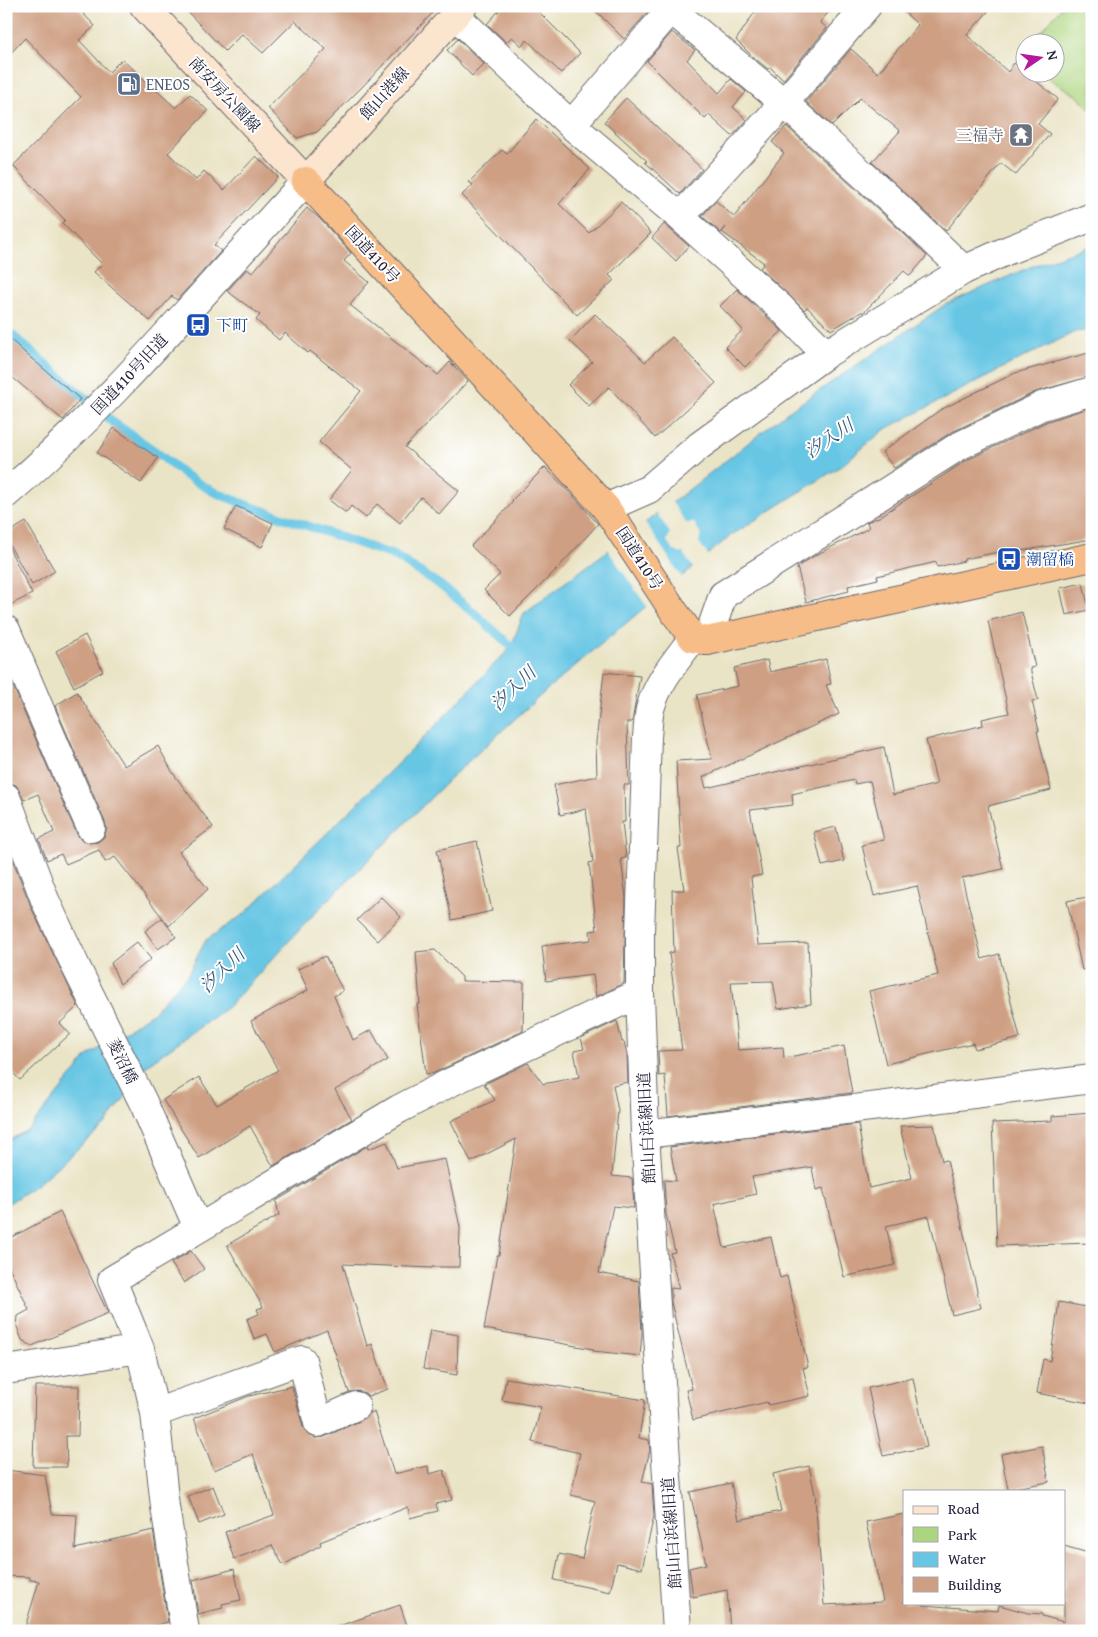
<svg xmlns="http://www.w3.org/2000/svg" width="1098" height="1637" font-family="'Gentium Book Plus','Noto Serif JP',serif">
	<rect width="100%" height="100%" fill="#fff"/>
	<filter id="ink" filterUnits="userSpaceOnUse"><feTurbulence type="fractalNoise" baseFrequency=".02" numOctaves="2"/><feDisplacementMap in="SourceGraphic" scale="10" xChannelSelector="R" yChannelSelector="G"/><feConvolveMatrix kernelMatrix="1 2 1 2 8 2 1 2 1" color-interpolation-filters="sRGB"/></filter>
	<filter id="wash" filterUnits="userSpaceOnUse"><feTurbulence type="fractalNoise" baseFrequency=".0096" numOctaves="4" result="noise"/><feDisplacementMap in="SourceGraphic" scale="20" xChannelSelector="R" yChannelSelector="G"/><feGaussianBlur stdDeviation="1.12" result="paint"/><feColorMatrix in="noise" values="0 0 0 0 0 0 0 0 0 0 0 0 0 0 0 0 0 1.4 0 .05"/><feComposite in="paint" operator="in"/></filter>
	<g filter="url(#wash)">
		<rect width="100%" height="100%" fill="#eae4c6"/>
		<path fill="#add57f" stroke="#687c5d" d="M1063 6H1092V111L1077 96 1040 73 1056 72V42H1032Z"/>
		<path fill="#66c6e4" stroke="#447490" d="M1092 245V330L1075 332 1018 360 884 430 841 466 730 536 550 687 458 771 316 912 228 1007 148 1064 106 1124 36 1185 6 1205V1142L29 1129 88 1056 152 1013 187 976 206 940 244 914 361 800 437 724 511 647 524 613 672 503 785 414 946 304 1030 267Z"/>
		<path fill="#eae4c6" d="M671 501 686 523H694L701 534 699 542 709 557 694 569 683 553 674 551 667 541 670 533 656 512Z
			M644 521 683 579 648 608 607 549Z"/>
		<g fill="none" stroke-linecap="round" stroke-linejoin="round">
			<path stroke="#66c6e4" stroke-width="9" d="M6 330 114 423 155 451 185 475 212 491 244 504 395 556 440 585 472 611 520 654"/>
		</g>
		<g id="blocks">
			<path fill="#ce9f82" d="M13 6H76L95 26 79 40 109 72 122 59 176 108 190 94 208 111 168 153 196 180 204 171 224 190 256 156 278 177 214 245 221 251 177 300 172 296 150 321 94 272 102 264 62 223 65 220 13 166 81 97 25 38 6 58V14Z
				M182 6H439L364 85 317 132 297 138 268 108 326 49 295 21 263 53 242 34 225 51Z
				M503 6H533L580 53 561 73 527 40 522 46 512 37 506 42 487 24Z
				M591 6H640L648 12 624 39Z
				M759 6H834L820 22 827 28 783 80 770 67 768 69 752 56 736 40Z
				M898 6H993L967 35 1008 72 1014 63 1058 99 1038 124 1050 134 1016 175 1001 163 946 231 872 162 900 131 860 98 832 126 806 102 851 49 878 73 918 25Z
				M672 32 695 50 687 60 719 93 731 79 746 92 733 107 747 120 732 136 709 115 705 119 647 61Z
				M458 39 484 64 472 76 447 50Z
				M626 98 702 169 680 194 645 162 647 161 604 122Z
				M536 119 590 169 559 204 589 233 621 202 651 233 609 275 614 280 577 315 462 195 473 185 469 182 502 150 507 154Z
				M786 126 879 210 927 256 910 276 904 271 864 312H861L831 330 807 307 804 310 760 268 764 263 722 232 726 227 721 233 702 216 716 201 734 217 784 153 772 142Z
				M307 208 320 219 351 253 344 261 369 282 350 305 438 375 450 362 468 381 405 447 459 491 439 514 421 497 400 523 377 504 366 518 351 506 346 513 329 500 352 470 319 442 361 391 310 351 308 353 285 333 279 340 256 320 260 315 227 291 247 269 252 273Z
				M664 224 689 246 676 261 652 238Z
				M737 289 782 331 745 367 725 347 743 330 720 306Z
				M595 314 645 362 672 337 716 383 655 438 609 387 589 406 568 385 592 362 570 341Z
				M6 335 26 354 80 399 63 420 6 372Z
				M1092 352V376L1035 392 952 432 894 468 882 452 940 410 1015 373Z
				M1092 407V539L1014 552 1013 549 964 559V561L937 567 936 562 877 576 878 579 848 586 849 591 806 602 797 567 816 555 869 528 867 522 879 517 967 460 1048 421Z
				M114 428 158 458 141 483 97 453Z
				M545 467 576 499 598 524 557 569 510 616 484 590 500 574 471 546 513 502 512 500Z
				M236 506 273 523 262 547 224 529Z
				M26 522 55 571 32 585 6 539V534Z
				M6 542 32 594 6 607Z
				M1083 583 1089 610 1066 615 1060 588Z
				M1022 612 1035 667 1030 668 1038 700 1032 701 1039 731H1037L1051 790 988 806 1003 869 962 878 982 959 999 954 1020 1038 975 1049 973 1043 886 1064 869 991 938 975 917 886 874 896 862 845 884 840 870 781 855 784 854 780 792 794 793 805 750 810 762 875 751 877 758 945 808 943 811 1004 778 1009 773 981 731 982 738 1050 783 1047 784 1058 844 1046 852 1093 668 1116 665 1075 659 1076 658 1051 682 1050 669 953 674 952 672 890H684L678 848H681L676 761 712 759 697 695 738 686 734 668 767 660 770 672 826 659 831 684 826 685 839 714 703 777 706 788 884 747 893 795 937 784 926 740 983 725 982 719 1009 713 988 621Z
				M85 635 103 671 74 687 56 651Z
				M6 670 61 798 77 834 81 840 89 843 98 842 104 837 107 829 105 822 55 706 77 692 124 766 158 746 173 773 213 827 179 852 208 889 169 926 115 857 105 862 99 850 66 864 61 854 47 860 39 839 54 832 38 794 24 800 16 785 6 782Z
				M604 672 640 676 632 722H627L629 785H624L625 822H622L626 858 621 859 626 898 624 983 596 997 593 975 546 981 542 946 591 940 590 931 597 930 589 863 593 862 586 809 560 815 554 785 597 776 596 742Z
				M836 827 844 861 822 866 814 832Z
				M477 841 492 911 452 920 437 850Z
				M6 842 31 907 78 1006 60 1023 70 1034 20 1080 6 1066Z
				M1092 896V969L1082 970 1067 901Z
				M381 897 401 917 378 941 357 920Z
				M162 918 176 937 158 949 145 931Z
				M137 942 151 959 120 984 111 963Z
				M435 950 462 977V981L524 982 523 1031 434 1073 426 1074 417 1004H420L416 952Z
				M325 956 343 991 334 996 353 1040 371 1030 388 1060 335 1090 352 1119 273 1166 250 1126 199 1158 163 1100 199 1077 217 1105 278 1070 251 1021 308 990 298 969Z
				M617 1021 622 1042H624L627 1053 628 1082 613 1085 618 1111 612 1176 632 1178 634 1208 613 1206 599 1273 639 1281 642 1333 640 1356 593 1351V1349L554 1342 555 1341 484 1329 497 1255H499L516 1139 471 1162 451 1121 495 1100 484 1084 528 1063 543 1084 579 1077 574 1051 584 1049 581 1038Z
				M1092 1113V1243L997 1246 992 1123 1052 1121V1116Z
				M858 1124 869 1188 912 1178 900 1126 934 1125 942 1161 947 1160 981 1308 952 1315 929 1216 886 1226 895 1265 844 1277 823 1188 816 1190 812 1167 752 1177 756 1194 714 1204 724 1248 771 1237 780 1278 787 1276 808 1367 803 1368 810 1396 768 1405 767 1402 693 1420 686 1390 692 1389 671 1302V1288L679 1289 670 1253 675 1252 666 1214 664 1180 676 1181 670 1147Z
				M387 1142 397 1168 445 1159 460 1227 459 1267H432V1268L343 1264 367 1346 372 1344 388 1389 368 1396 365 1393 358 1391 349 1392 327 1330 275 1352 267 1334 254 1339 247 1319 259 1314 257 1309 263 1307 227 1245 279 1215 276 1201 367 1146 368 1149Z
				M60 1212 108 1313 32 1346 22 1340 17 1327 18 1316 29 1310 6 1260V1240Z
				M191 1251 204 1269 184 1283 171 1263Z
				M1059 1302 1092 1308V1386L1089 1403 1037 1393 1043 1359 1050 1361Z
				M430 1330 458 1335 457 1375 423 1369Z
				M506 1378 645 1400 639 1438 649 1440 650 1450 642 1482 652 1484 654 1516 642 1569 617 1563 610 1592 554 1580 559 1554 582 1559 595 1501 571 1495 580 1453 532 1442 541 1407 502 1400Z
				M913 1378 927 1447 883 1456 868 1388Z
				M35 1386H79L78 1436H66L67 1467H33Z
				M292 1386 303 1427 308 1435 316 1438 324 1437 362 1420 369 1413 374 1412 394 1474 428 1466 429 1474 444 1470 452 1500 436 1504 438 1511 410 1518 408 1507 320 1542 321 1545 283 1565 272 1545 234 1559 225 1532 274 1515 253 1454 214 1470 194 1418 249 1396Z
				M1042 1446 1049 1482 1008 1489 1001 1454Z
				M809 1466 816 1499H815L824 1605 883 1602 866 1522 904 1514V1603H923V1605L998 1611 999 1605 1028 1613 1042 1614V1616L1064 1622V1546L1092 1554V1631H730L727 1590 693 1597 689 1568 706 1564 690 1492 731 1483 739 1520 781 1511 773 1474Z
				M6 1470 45 1475 52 1514 77 1515 75 1549 153 1530 168 1622 132 1631H24L39 1581 30 1580V1577L6 1576Z
				M213 1486 224 1514 199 1524 188 1496Z
				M234 1569 241 1600 222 1604 223 1608 198 1614 193 1580Z
				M400 1605 409 1631H337L336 1627Z"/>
		</g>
	</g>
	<g filter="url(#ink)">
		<use href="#blocks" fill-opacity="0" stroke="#68666c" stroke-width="1"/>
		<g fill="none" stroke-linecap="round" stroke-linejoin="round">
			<defs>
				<path id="minor" d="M667 6 784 103 890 199 964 270
					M455 15 571 125 680 217 781 308 826 354
					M571 125 674 6
					M680 217 784 103 867 6
					M606 508 649 489 699 446 826 354 964 270 1006 251 1092 217
					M6 630 75 792 91 828
					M707 641 723 595 959 446 1042 406 1092 391
					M6 797 45 900 77 969 144 1104 198 1228
					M645 1134 879 1106 1092 1079
					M6 1370 140 1349
					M155 1413 302 1360 318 1423 356 1406
					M185 1631 165 1507 155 1413 140 1349 112 1280 399 1109 449 1083 640 993"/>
				<path id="tertiary" d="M6 494C116 400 207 286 306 181
					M677 1631 645 1134 640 993V932L647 737C648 728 648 718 650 709 658 681 676 661 693 638"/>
				<path id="secondary" d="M144 6 306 181 463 6"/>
				<path id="trunk" d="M306 181 606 508 675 613 693 638 707 641 1092 557"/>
			</defs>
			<use href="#minor" stroke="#68666c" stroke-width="30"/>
			<use href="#tertiary" stroke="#68666c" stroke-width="30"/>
			<use href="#secondary" stroke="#68666c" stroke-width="30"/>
			<use href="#trunk" stroke="#68666c" stroke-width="30"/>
			<use href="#minor" stroke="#fff" stroke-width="28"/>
			<use href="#tertiary" stroke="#fff" stroke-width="28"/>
			<use href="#secondary" stroke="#fce5cf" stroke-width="28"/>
			<use href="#trunk" stroke="#f7bd88" stroke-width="28"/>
		</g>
	</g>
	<defs>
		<symbol id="fuel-square" viewBox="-11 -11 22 22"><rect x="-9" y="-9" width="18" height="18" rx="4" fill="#5c6f8a" stroke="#fff"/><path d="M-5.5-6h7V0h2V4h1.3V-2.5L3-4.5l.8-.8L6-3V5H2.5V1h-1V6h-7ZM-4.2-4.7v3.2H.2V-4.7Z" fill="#fff"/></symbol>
		<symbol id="temple-square" viewBox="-11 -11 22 22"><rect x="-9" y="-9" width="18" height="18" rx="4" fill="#6b7280" stroke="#fff"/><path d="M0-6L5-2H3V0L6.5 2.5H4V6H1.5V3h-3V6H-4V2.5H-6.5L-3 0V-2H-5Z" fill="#fff"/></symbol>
		<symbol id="bus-square" viewBox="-11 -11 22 22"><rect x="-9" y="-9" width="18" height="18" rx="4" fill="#1a4fb4" stroke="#fff"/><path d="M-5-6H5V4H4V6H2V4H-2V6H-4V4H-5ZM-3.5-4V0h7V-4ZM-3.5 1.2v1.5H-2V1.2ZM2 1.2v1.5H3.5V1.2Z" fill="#fff"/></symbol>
	</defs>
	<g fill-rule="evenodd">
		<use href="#fuel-square" x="115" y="70" width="28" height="28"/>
		<use href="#temple-square" x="1007" y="121" width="28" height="28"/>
		<use href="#bus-square" x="184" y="311" width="28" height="28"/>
		<use href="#bus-square" x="995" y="545" width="28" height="28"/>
	</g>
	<g text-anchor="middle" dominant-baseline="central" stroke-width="4" stroke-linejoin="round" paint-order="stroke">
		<g font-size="16" fill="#4e5e75" stroke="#fff" text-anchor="start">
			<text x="146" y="84">ENEOS</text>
		</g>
		<g font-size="16" fill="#22223b" stroke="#fff">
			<text transform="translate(384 93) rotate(-48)">館山港線</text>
			<text transform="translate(225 94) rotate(47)">南安房公園線</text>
			<text transform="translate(373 254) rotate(47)">国道410号</text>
			<text transform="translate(129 374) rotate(-47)">国道410号旧道</text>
			<text transform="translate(640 558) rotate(57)">国道410号</text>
			<text transform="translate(123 1061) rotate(64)">菱沼橋</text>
			<text transform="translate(646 1128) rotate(-93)">館山白浜線旧道</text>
			<text transform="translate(671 1533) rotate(-94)">館山白浜線旧道</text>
		</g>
		<g font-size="16" fill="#5b616d" stroke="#fff" text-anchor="end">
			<text x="1004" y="135">三福寺</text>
		</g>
		<g font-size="16" fill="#164399" stroke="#fff" text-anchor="start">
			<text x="216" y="325">下町</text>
			<text x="1026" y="559">潮留橋</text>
		</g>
		<g font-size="18" font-style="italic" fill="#3a5b76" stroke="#fff">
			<text transform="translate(829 438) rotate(-34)">汐入川</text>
			<text transform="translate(513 688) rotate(-44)">汐入川</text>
			<text transform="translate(222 970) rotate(-44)">汐入川</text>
		</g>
	</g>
	<rect width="1098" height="1637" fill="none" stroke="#fff" stroke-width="25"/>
	<rect x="903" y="1490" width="162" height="115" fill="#ffffff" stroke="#a7a7b1"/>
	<rect x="913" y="1506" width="25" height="8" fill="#fce5cf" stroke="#a7a7b1"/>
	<text x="948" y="1514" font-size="15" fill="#22223b">Road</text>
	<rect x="913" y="1527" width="25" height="15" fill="#add57f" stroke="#a7a7b1"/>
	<text x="948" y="1540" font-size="15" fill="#22223b">Park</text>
	<rect x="913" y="1552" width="25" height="15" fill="#66c6e4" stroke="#a7a7b1"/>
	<text x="948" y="1564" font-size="15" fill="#22223b">Water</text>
	<rect x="913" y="1577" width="25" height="15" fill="#ce9f82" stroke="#a7a7b1"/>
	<text x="948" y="1590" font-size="15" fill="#22223b">Building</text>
	<g transform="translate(1040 58) rotate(77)"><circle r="24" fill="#ffffff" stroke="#a7a7b1"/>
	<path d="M0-4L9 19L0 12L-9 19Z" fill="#b5179e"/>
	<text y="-8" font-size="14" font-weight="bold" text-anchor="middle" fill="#22223b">N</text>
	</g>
</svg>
